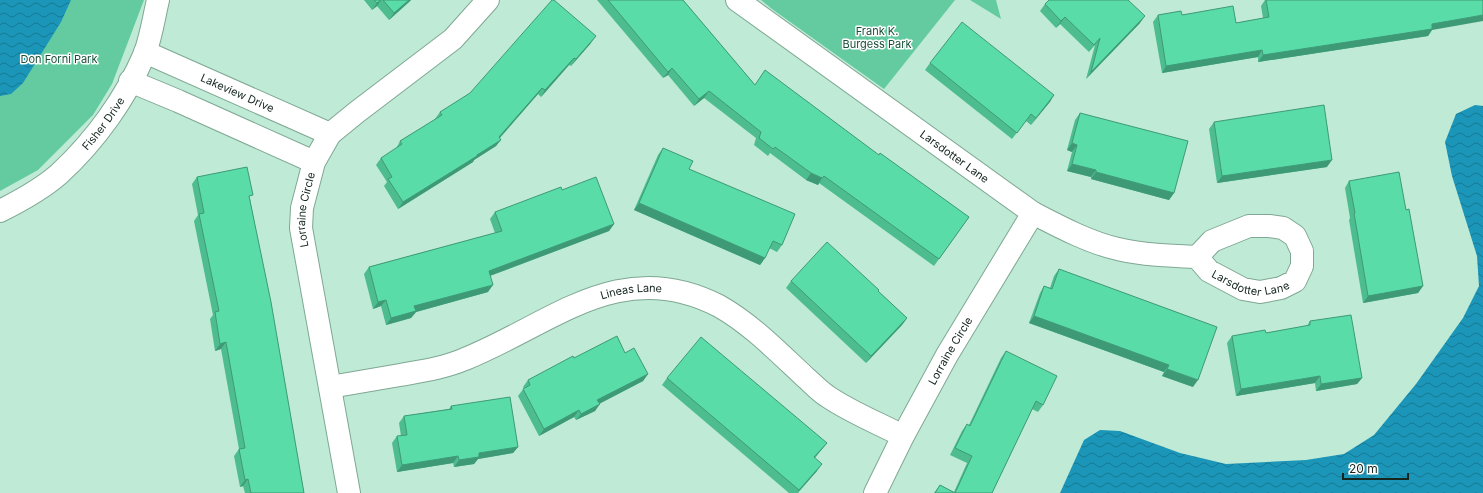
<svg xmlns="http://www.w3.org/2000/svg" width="1483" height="493" font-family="Inter,sans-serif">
	<defs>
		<pattern id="water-waves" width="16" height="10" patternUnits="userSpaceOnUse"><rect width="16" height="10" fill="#1b95b8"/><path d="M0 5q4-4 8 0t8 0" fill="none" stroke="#177995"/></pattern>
	</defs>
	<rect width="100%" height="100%" fill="#bfead5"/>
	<path fill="#63cb9f" d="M0 0H144L112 84 93 115 38 170 0 191Z
		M761 0H955L884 89 772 9Z
		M970 0H996L1001 19Z"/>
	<path fill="url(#water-waves)" d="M0 0H71L61 22 23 83 11 94 0 96Z
		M1475 105 1483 106V493H1060L1084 440 1100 430 1120 431 1180 453 1226 464 1306 460 1344 454 1374 435 1416 384 1463 318 1479 286 1477 256 1452 176 1445 142 1456 114Z"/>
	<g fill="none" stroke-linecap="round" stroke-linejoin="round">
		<defs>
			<g id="minor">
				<path id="s1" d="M737 0 1033 213C1058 226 1090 243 1118 249 1143 255 1171 256 1197 257L1209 271 1243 289 1260 292 1281 288 1295 281 1302 266V251L1295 236 1283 228 1269 226H1249L1212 241 1197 257"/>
				<path id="s2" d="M145 52 330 134"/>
				<path d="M130 81 178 101 314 162"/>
				<path id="s3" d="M0 211C20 201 42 189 59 174 95 141 126 98 145 53 151 37 154 17 158 0"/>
				<path id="s4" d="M330 387C354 383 377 379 400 375 422 371 444 368 465 359 552 324 620 255 719 306 751 324 778 352 805 377 812 383 819 391 827 396 850 412 878 423 903 436"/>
				<path id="s5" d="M349 493 301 228 302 208 314 162 330 134 357 112 453 39 488 0"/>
				<path id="s6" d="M875 493 903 436 947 355 1033 213"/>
			</g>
		</defs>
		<use href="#minor" stroke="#7fa894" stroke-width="24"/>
		<use href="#minor" stroke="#fff" stroke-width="22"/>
	</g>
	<path fill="#4dbd90" d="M364 0H411L409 2 389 20 377 6 372 10Z
		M597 0H683L755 85 879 155 969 217 934 266 819 183 818 185 806 180 770 153 768 156 754 145 756 138 704 98 694 106 668 75 663 78Z
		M1265 0H1483L1432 30 1428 36 1258 62V57L1162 73 1153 22 1158 15H1182L1236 23 1263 18 1261 6Z
		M1045 4 1140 23 1086 79 1095 45 1089 52 1060 24 1056 28 1040 11Z
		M591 43 571 66 569 65 541 97 538 94 500 138 496 146 474 160 473 162 398 209 384 186 387 182 376 165 381 158 396 149 400 141 436 119H435L440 112Z
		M930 63 1054 95 1031 125 1026 121 1012 139 925 70Z
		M1080 113 1174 193 1169 200 1091 179V177L1067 171 1072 152 1067 150 1075 120Z
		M1214 122 1327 167 1217 183 1209 129Z
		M663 148 689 169 782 245 777 252 769 248 765 258 760 265 634 210 658 155Z
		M197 177 250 199 304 493H245L243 486 240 487 234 456 239 449 221 349 215 351 210 319 213 315 194 221 198 215 192 184Z
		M1349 181 1406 210 1423 286 1418 293 1363 303 1349 220 1350 218 1345 188Z
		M562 190 614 224 609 231 490 276 488 292 416 312 411 318 386 325 381 306 373 309 364 274 369 267 495 233 490 219 495 212Z
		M1059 269 1193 387 1162 376 1164 372 1029 323 1040 293 1044 286 1050 288 1054 276Z
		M791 281 878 291 907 318 902 325 866 363 786 288Z
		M1310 321 1362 378 1357 384 1316 391 1315 383 1236 396 1227 343 1232 336 1266 333 1307 326Z
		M1006 351 1043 405 1038 412 1032 409 992 493H934L940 485 954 492 967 463 950 455 962 431 967 424 969 425 1001 358Z
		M625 353 648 374 643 381 599 404 595 411 576 420 574 417 539 436 518 396 524 388 523 387 528 380 574 358Z
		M667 378 827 443 815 458 817 471 798 493H789L662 385Z
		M451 406 518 447 513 453 478 459 474 464 454 467 453 463 397 472 392 443 397 436H401L399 423 404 416 449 409Z"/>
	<path fill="#3e9a76" d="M381 0 377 6 372 10 377 3Z
		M409 0H411L409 2 389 20 394 13Z
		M1483 15V21L1432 30 1428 36 1258 62 1263 55 1432 24Z
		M1145 16 1140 23 1086 79 1091 72Z
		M1065 17 1060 24 1056 28 1061 21Z
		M596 36 591 43 571 66 576 59Z
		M1262 50 1258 57 1162 73 1166 66Z
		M574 58 569 65 541 97 545 90Z
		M672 68 668 75 663 78 668 72Z
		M542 88 538 94 495 143 501 140 496 146 474 160 473 162 398 209 403 202 477 155 499 137Z
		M709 91 704 98 694 106 699 99Z
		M1054 95 1050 102 1031 125 1036 118Z
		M1072 143 1077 145 1072 152 1067 150Z
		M1332 160 1327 167 1217 183 1222 176Z
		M1072 164 1096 170 1091 177 1067 171Z
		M1096 172 1174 193 1169 200 1091 179Z
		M811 173 822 178 818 185 806 180Z
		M639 203 765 258 760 265 634 210Z
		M614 224 609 231 484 278 489 271Z
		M493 285 488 292 416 312 411 318 386 325 391 318 414 306Z
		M1423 286 1418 293 1363 303 1368 296Z
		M386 300 381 306 373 309 378 302Z
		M1034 316 1169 365 1164 372 1029 323Z
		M907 318 902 325 866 363 871 356Z
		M226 342 221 349 215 351 220 344Z
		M1167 369 1198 380 1193 387 1162 376Z
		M648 374 643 381 593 407 597 400Z
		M1320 376 1315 383 1236 396 1241 389Z
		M1362 378 1357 384 1316 391 1321 384Z
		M600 404 595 411 576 420 581 414Z
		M579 410 574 417 539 436 544 429Z
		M827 443 822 449 809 464 814 457Z
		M518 447 513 453 478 459 474 464 454 467 459 460 479 453Z
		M458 456 453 463 397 472 402 465Z
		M822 464 817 471 797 493 799 490Z
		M248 479 243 486 240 487 245 480Z"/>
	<path fill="#59dca8" stroke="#3e9a76" d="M374 0H381L377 3Z
		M383 0H409L394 13Z
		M552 0H554L596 36 576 59 574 58 545 90 542 88 499 137 501 140 477 155V156L403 202 388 179 392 177 381 158 402 144 400 141 442 115 440 112 470 93Z
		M608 0H683L755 85 765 70 879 155 880 153 969 217 939 259 824 176 822 178 811 173 775 147 773 149 759 138 761 132 709 91 699 99 672 68 668 72Z
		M1049 0H1128L1145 16 1091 72 1100 38 1094 45 1065 17 1061 21 1045 4Z
		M1266 0H1483V15L1432 24V29L1263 55 1262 50 1166 66 1158 15 1181 11 1182 15 1233 6 1236 23 1269 17Z
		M962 22 1054 95 1036 118 1031 114 1017 133 930 63Z
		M1324 105 1332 160 1222 176 1214 122Z
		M1080 113 1188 141 1174 193 1096 172V170L1072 164 1077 145 1072 143Z
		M663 148 693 161 689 169 795 214 782 245 773 241 765 258 639 203Z
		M247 167 253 195 249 196 271 302 304 493H251L248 479 245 480 239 449 245 448 226 342 220 344 215 312 219 311 199 214 204 213 197 177Z
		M1399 172 1406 210 1409 209 1423 286 1368 296 1354 213H1355L1349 181Z
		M596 177 614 224 489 271 493 285 414 306 416 311 391 318 386 300 378 302 369 267 502 231 495 212 561 187 562 190Z
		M827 242 879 290 878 291 907 318 871 356 791 281Z
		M1059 269 1217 327 1198 380 1167 369 1169 365 1034 316 1044 286 1052 289Z
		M1351 315 1362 378 1321 384 1320 376 1241 389 1232 336 1265 330 1266 333 1310 325V321Z
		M617 336 625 353 634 348 648 374 597 400 600 404 581 414 579 410 544 429 523 389 530 385 528 380 573 356 574 358Z
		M701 337 827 443 814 457 822 464 799 490 667 378Z
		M1006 351 1057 376 1043 405 1036 401 992 493H935L940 485 955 493 972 456 955 448 967 424 970 426Z
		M510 397 518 447 479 453V457L459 460 458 456 402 465 397 436 407 435 404 416 452 409 451 406Z"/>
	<g text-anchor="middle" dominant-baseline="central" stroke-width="3" stroke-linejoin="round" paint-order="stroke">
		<g font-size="11" fill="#194f39" stroke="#fff">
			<text x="877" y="31">Frank K.<tspan x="877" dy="13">Burgess Park</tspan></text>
			<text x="59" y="59">Don Forni Park</text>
		</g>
		<g font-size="11" fill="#16261f" stroke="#fff">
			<text stroke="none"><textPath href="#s2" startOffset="101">Lakeview Drive</textPath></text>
			<text stroke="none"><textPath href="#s3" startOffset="137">Fisher Drive</textPath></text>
			<text stroke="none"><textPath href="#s1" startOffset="268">Larsdotter Lane</textPath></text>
			<text stroke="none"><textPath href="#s5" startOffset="288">Lorraine Circle</textPath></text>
			<text stroke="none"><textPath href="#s1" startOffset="600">Larsdotter Lane</textPath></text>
			<text stroke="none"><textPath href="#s4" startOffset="319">Lineas Lane</textPath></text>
			<text stroke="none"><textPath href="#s6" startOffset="161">Lorraine Circle</textPath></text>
		</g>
	</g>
	<path d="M1343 473v6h65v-6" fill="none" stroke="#16261f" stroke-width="2"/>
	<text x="1349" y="473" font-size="12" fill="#16261f" stroke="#ffffff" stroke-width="3" paint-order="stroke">20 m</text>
</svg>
